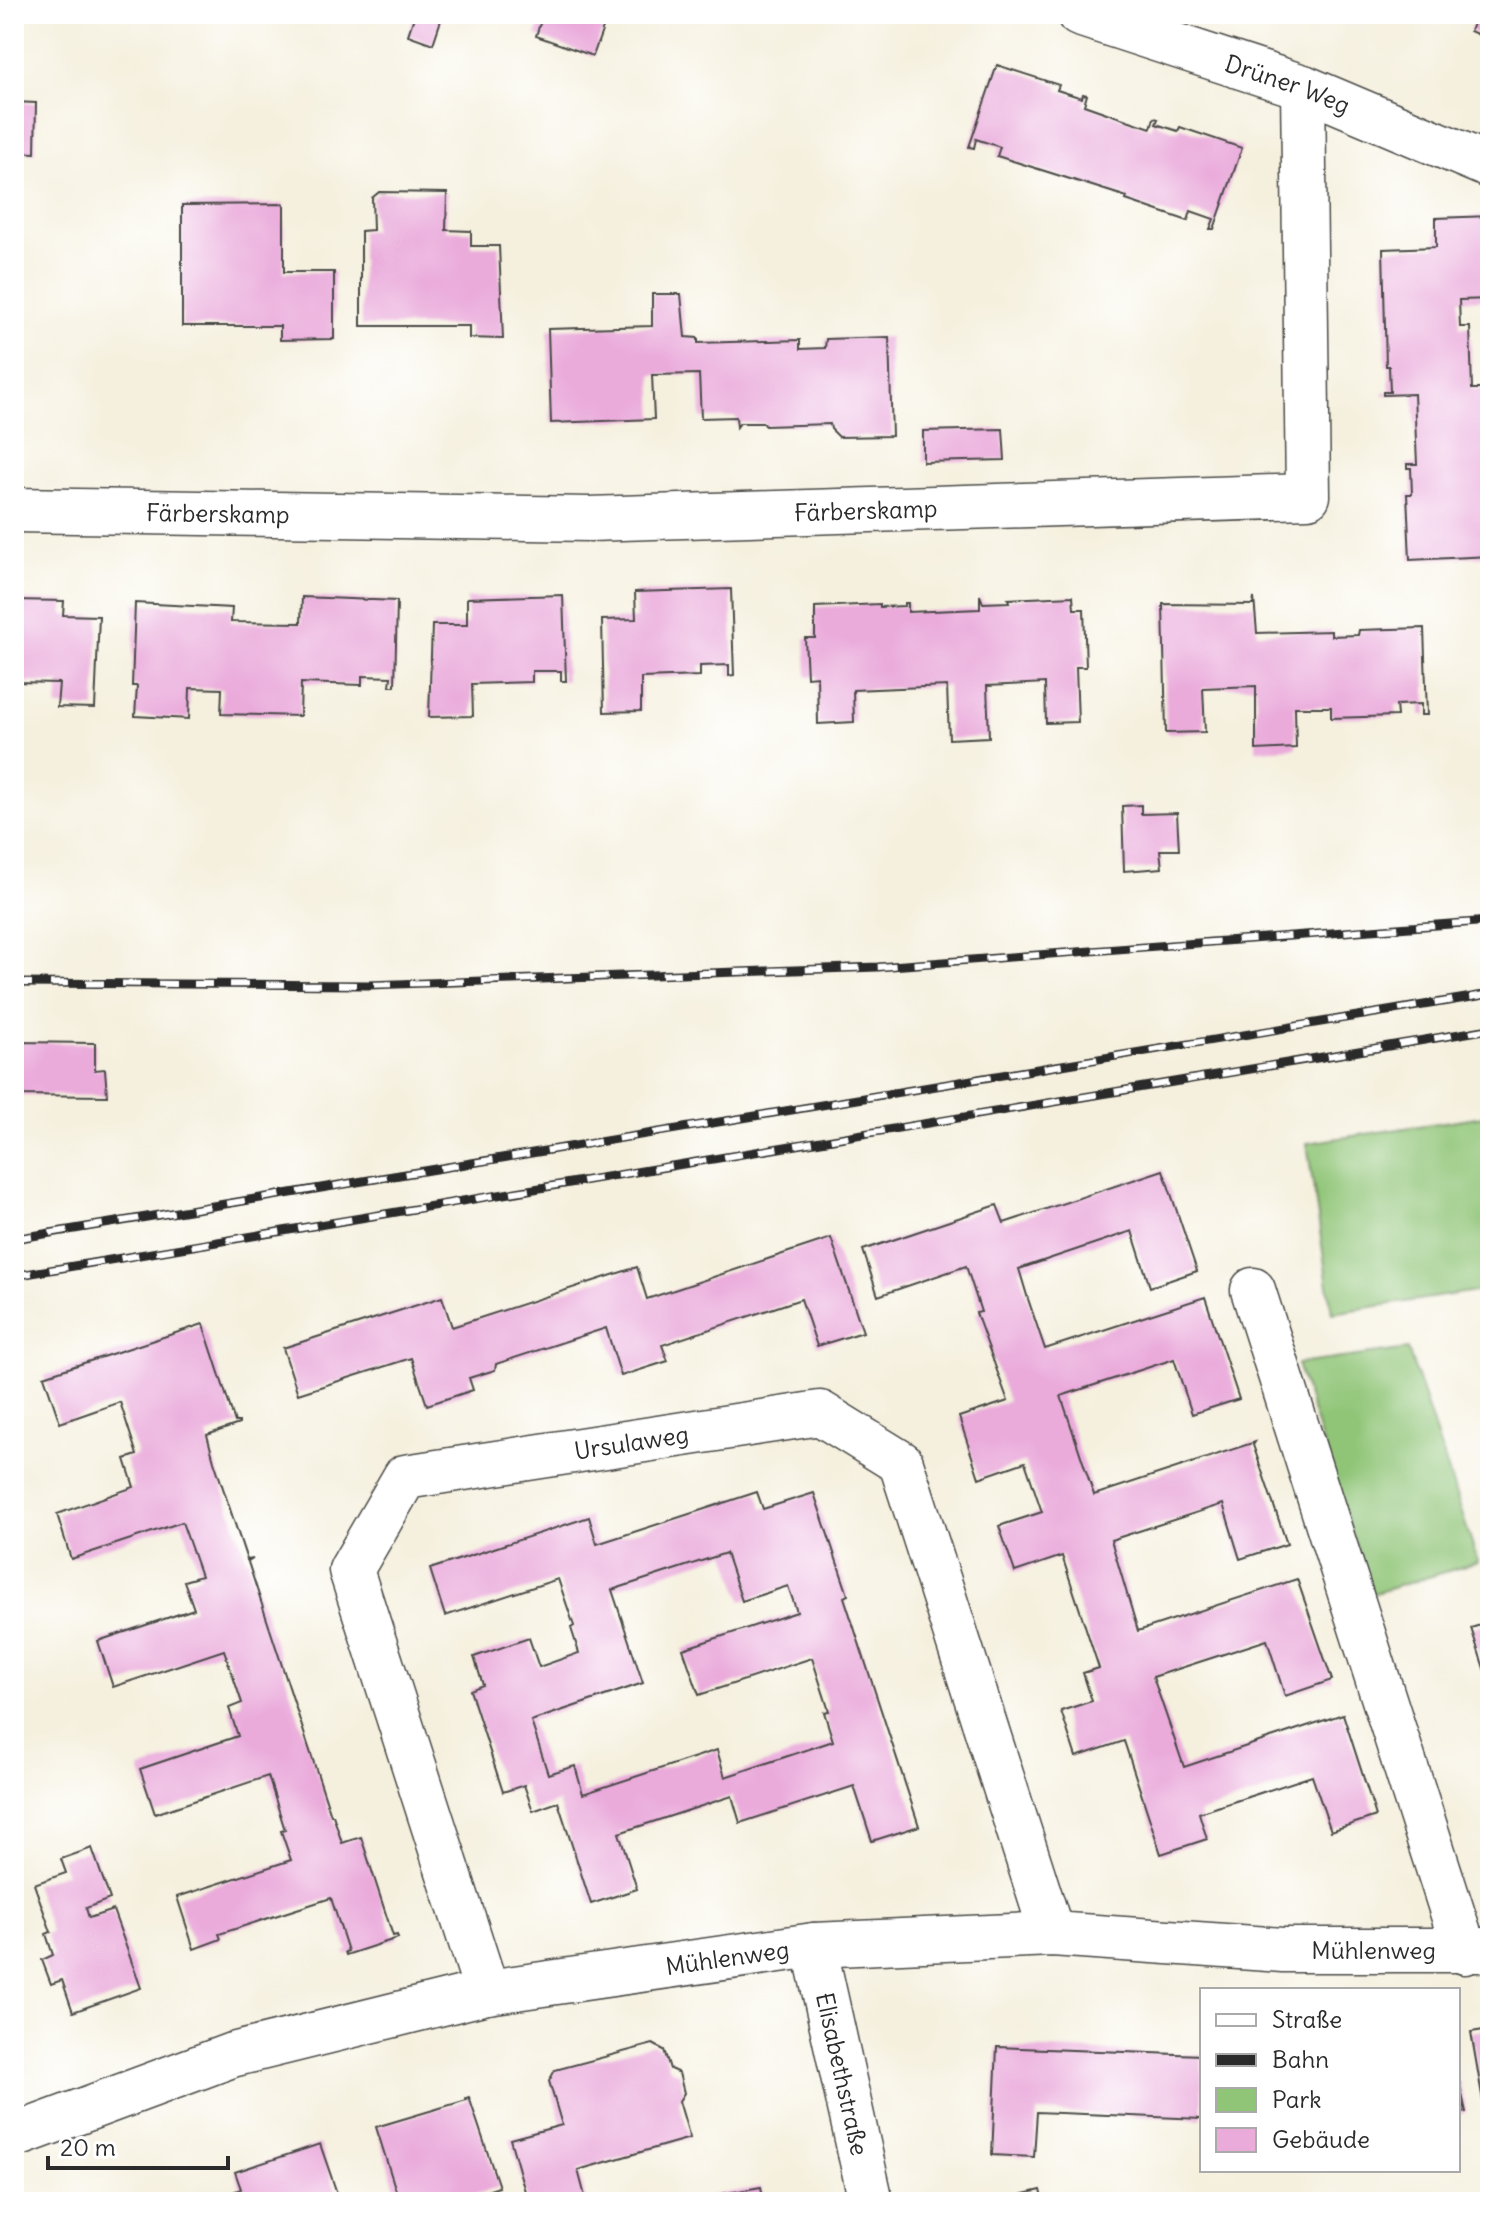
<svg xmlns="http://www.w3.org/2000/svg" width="1504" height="2216" font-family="Delius,sans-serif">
	<rect width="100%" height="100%" fill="#fff"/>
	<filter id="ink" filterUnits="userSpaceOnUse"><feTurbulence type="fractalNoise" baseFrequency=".0125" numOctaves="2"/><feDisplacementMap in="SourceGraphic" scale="16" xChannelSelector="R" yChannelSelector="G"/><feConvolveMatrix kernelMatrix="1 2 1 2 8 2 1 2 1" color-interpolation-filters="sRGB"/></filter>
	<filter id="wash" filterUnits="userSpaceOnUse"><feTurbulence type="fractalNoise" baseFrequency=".006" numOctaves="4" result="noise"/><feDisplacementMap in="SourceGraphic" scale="32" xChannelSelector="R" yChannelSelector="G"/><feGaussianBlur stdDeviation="1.8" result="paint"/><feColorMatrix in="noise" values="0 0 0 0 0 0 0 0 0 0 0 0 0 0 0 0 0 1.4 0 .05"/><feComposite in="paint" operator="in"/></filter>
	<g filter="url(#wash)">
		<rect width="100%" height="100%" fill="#f5f0de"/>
		<path fill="#90c577" stroke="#5e7851" stroke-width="2" d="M1490 1115V1289L1332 1313 1307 1143Z
			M1408 1349 1478 1562 1372 1594 1297 1364Z"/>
		<g id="blocks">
			<path fill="#eaabdb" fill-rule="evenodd" d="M415 14H443L433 44 408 35Z
				M543 14H608L593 56 536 36Z
				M1477 14H1490V40L1470 31Z
				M997 65 1059 85 1057 90 1082 98 1083 94 1087 95 1084 105 1118 117 1151 128 1154 118 1158 119 1156 124 1178 131 1180 127 1242 148 1214 229H1210L1214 219 1191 211 1188 221 1126 200 1127 197 997 156 1000 147 976 139 974 148 969 147Z
				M14 102 36 103 35 153 14 152Z
				M379 192 447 193 446 230 471 231V246H499L503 339 469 338V326H361V231L373 230 372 198Z
				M284 204V272H334V339L280 340V326H182V205Z
				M1490 216V299L1459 300 1460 327H1470L1472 389H1490V528L1484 529 1485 552H1490V556L1410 560 1407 494H1412L1411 468H1407V464H1417L1414 394 1383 395V392H1390L1389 366H1386L1383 249 1436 247V218Z
				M14 273 23 274 21 322H14Z
				M652 294H681L685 337 698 338V343L800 340V349L825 348 826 339 889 337 892 436 839 437 831 429 830 424 765 426 764 423H740L737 427 736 417 701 418 699 374 652 375 654 419 551 423 548 329 652 326Z
				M14 357 20 358 19 406H14Z
				M1003 429 1005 460 923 462V431Z
				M731 589 734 675 729 676V665L700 666V676L641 678V711L604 712 602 620 636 619 635 592Z
				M563 595 566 681H561V671H532V682L472 684 473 716 429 717 432 625H467V598Z
				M980 595 983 603 1009 602 1008 599 1073 596 1074 609H1084L1086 667H1076L1078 722 1046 723 1045 683 987 686 989 737 949 739 947 686 853 690 854 722 818 724 817 676 807 677 805 638H815V607L880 604V607L905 606V603H908V612L980 609Z
				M302 597 397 601 395 686H390L391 677 362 676V685L301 683 300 716 221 714 222 689 190 688 189 719 135 716 137 686H132L135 603 232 608 231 622 301 623Z
				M1254 598 1257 633 1331 631V636L1358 635 1359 630 1424 628 1427 715H1421V704L1396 705 1397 716 1331 718V707H1295L1296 748 1256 750V686L1203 688 1205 732 1166 733 1163 604 1253 605Z
				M14 600 64 601 63 615 99 616 95 708 57 707 59 683 14 682Z
				M1141 805V814L1177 813 1179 850H1160L1162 868 1124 871 1122 806Z
				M14 1042 95 1043V1070L105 1069 107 1096 14 1095Z
				M1163 1170 1197 1271 1150 1287 1132 1231 1019 1269 1028 1299 1045 1349 1205 1297 1239 1399 1192 1414 1174 1359 1061 1396 1094 1495 1255 1442 1253 1445 1287 1544 1240 1559 1223 1504 1111 1540 1138 1631 1297 1579 1332 1680 1285 1696 1267 1640 1153 1677 1154 1680 1184 1767 1343 1714 1376 1816 1331 1831 1312 1776 1199 1813 1207 1839 1161 1854 1124 1741 1076 1757 1061 1711 1092 1701 1083 1673 1099 1668 1062 1556 1015 1572 999 1526 1042 1512 1025 1462 979 1478 959 1417 1008 1401 976 1313 981 1312 966 1266 878 1296 863 1250 997 1205 1004 1223Z
				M831 1238 863 1332 817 1346 801 1299 662 1345 668 1361 621 1376 606 1328 496 1364 495 1370 469 1378 473 1390 427 1405 411 1358 298 1394 283 1348 442 1297 452 1327 637 1267 647 1299Z
				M203 1324 235 1422H239V1424L207 1435 214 1461 247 1560 253 1559 248 1562 331 1815H333L342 1843 361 1837 393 1936 397 1935 398 1938 346 1955 345 1952 348 1951 331 1898 219 1934 221 1939 194 1949 177 1897 291 1860 281 1831 285 1830 268 1776 155 1814 140 1769 238 1736 229 1708 242 1703 224 1650 113 1687 98 1641 194 1609 184 1581 201 1576 182 1522 71 1559 57 1514 134 1487 125 1459 137 1455 120 1402 60 1423 44 1376Z
				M757 1492 763 1509 814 1493 848 1595 844 1597 919 1826 872 1841 854 1786 740 1823 732 1796 619 1833 637 1889 591 1904 558 1802 533 1811 524 1785 503 1792 470 1690 483 1685 474 1657 529 1638 539 1667 579 1653 571 1628 574 1626 558 1579 445 1616 430 1569 589 1517 597 1544ZM726 1553 742 1601 788 1586 797 1612 683 1649 699 1695 812 1658 829 1711 824 1712 833 1741 725 1777 717 1750 583 1794 575 1766 548 1774 531 1721 643 1683 612 1590Z
				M1490 1622V1687L1471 1628Z
				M92 1848 110 1899 86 1908 89 1918 113 1910 141 1988 73 2012 62 1980 51 1984 42 1960 53 1955 46 1934 51 1932 34 1884 66 1873 61 1859Z
				M1490 2029V2130H1488L1471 2032Z
				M653 2044 664 2050 670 2069 679 2073 684 2093 679 2101 690 2138 578 2170 586 2200 528 2202 510 2139 562 2125 549 2081 555 2070Z
				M997 2047 1202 2055V2119L1037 2112 1034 2157 992 2155Z
				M1458 2077 1466 2112 1458 2114Z
				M469 2097 499 2187 453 2202H382L398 2197 376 2127 467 2100 466 2098Z
				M320 2144 340 2202H205L241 2189 235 2172Z
				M761 2187 764 2202H710V2196Z
				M1041 2190 1044 2202H994V2201Z"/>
		</g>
	</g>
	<g filter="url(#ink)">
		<use href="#blocks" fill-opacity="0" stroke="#494946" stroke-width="2"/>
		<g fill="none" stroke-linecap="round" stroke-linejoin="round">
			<defs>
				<g id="minor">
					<path id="s1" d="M1079 14 1303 87 1490 166"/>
					<path id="s2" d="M14 510 589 519 1308 496 1303 87"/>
					<path d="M1253 1290 1465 1952"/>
					<path id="s3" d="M814 1945 871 2202"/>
					<path id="s4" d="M487 1992 351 1570 405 1477 820 1413 901 1463 1052 1934"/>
					<path id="s5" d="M14 2136 232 2055 487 1992 814 1945 1052 1934 1283 1950H1490"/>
				</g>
			</defs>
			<use href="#minor" stroke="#494946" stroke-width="47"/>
			<use href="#minor" stroke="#fff" stroke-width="44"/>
			<defs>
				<path id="rail" d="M14 983 368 985 878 967 1490 921
					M14 1239 1490 994
					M14 1276 1490 1029"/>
			</defs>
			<use href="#rail" stroke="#2b2b2b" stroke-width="9"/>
			<use href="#rail" stroke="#fff" stroke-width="6" stroke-dasharray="18" stroke-linecap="butt"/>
		</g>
	</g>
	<g text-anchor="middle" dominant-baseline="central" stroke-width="6" stroke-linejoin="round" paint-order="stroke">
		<g font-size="24" fill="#2b2b2b" stroke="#fff">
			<text stroke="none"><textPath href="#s1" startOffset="220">Drüner Weg</textPath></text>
			<text stroke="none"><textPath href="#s2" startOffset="852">Färberskamp</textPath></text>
			<text stroke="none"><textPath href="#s2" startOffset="204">Färberskamp</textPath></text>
			<text stroke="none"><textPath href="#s4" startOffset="780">Ursulaweg</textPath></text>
			<text stroke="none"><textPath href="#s5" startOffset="1386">Mühlenweg</textPath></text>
			<text stroke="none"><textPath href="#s5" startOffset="738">Mühlenweg</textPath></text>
			<text stroke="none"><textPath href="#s3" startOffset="132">Elisabethstraße</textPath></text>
		</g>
	</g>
	<rect width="1504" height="2216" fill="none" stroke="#fff" stroke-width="48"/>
	<rect x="1200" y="1988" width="260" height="184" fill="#ffffff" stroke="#aaaaaa" stroke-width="2"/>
	<rect x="1216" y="2014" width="40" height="12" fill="#ffffff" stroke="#aaaaaa" stroke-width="2"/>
	<text x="1272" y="2028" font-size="24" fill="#2b2b2b">Straße</text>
	<rect x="1216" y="2054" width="40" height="12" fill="#2b2b2b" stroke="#aaaaaa" stroke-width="2"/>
	<text x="1272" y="2068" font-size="24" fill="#2b2b2b">Bahn</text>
	<rect x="1216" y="2088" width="40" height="24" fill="#90c577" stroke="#aaaaaa" stroke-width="2"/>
	<text x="1272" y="2108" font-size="24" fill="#2b2b2b">Park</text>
	<rect x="1216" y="2128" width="40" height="24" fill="#eaabdb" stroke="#aaaaaa" stroke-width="2"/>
	<text x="1272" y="2148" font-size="24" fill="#2b2b2b">Gebäude</text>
	<path d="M48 2156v12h180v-12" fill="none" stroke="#2b2b2b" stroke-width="4"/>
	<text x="60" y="2156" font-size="24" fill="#2b2b2b" stroke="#ffffff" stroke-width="6" paint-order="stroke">20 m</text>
</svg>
